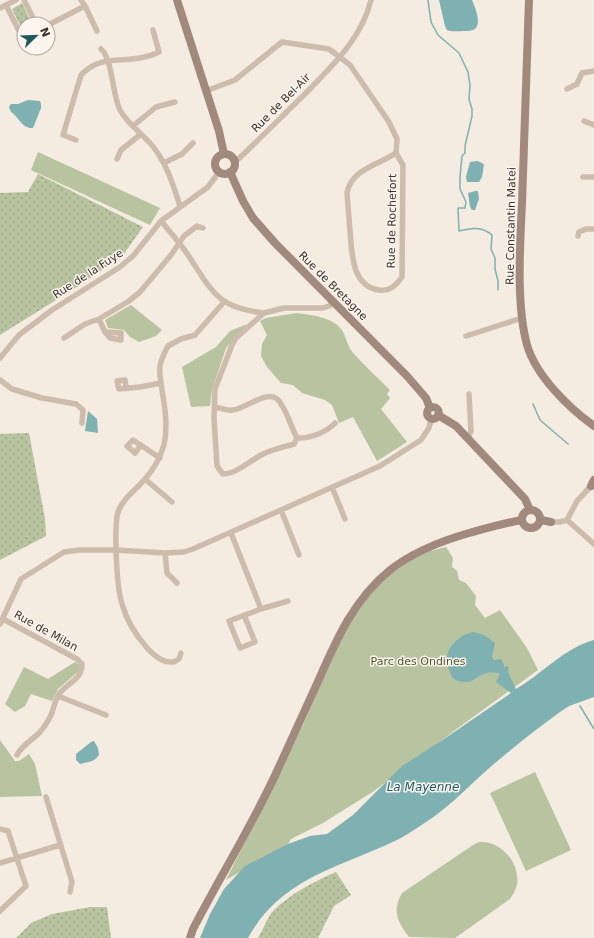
<svg xmlns="http://www.w3.org/2000/svg" width="594" height="938" font-family="'DejaVu Sans',sans-serif">
	<defs>
		<pattern id="grass-dots" width="8" height="8" patternUnits="userSpaceOnUse"><rect width="8" height="8" fill="#b8c4a0"/><path d="M2 2h.1M6 6h.1" fill="none" stroke="#97a083" stroke-width="1.8" stroke-linecap="round"/></pattern>
	</defs>
	<rect width="100%" height="100%" fill="#f4ebe1"/>
	<path fill="url(#grass-dots)" d="M22 3 32 24H24V33L12 9Z
		M38 174 143 227 123 255 80 285 0 335V193L28 192Z
		M29 433 45 519 46 536 0 560V434Z
		M336 872 351 895 334 906 318 938H258C263 930 267 918 273 911 290 894 313 882 336 872Z
		M90 907H107L111 938H16L31 923 52 914Z"/>
	<path fill="#b8c4a0" d="M38 152 160 208 150 225 31 170Z
		M131 305 162 330 156 336 139 342 130 337 124 330 108 328 105 320Z
		M297 313C311 315 333 317 342 330 346 336 347 346 353 353 365 366 378 378 390 390L387 394 390 398 381 409 407 442 377 461 353 417 339 423 332 405 325 400 302 393 293 385 281 383 267 367 261 356 262 344 267 335 260 321 266 318Z
		M247 324 226 348 212 390 210 406 191 407 182 367 216 347 230 331Z
		M446 547 453 558 452 567 457 571 459 580 466 583 476 596 475 605 485 618 500 610 527 648 538 670 458 728 374 791 323 823 291 839 288 844 226 880 303 725 337 647 348 623 379 583 390 574 419 554Z
		M75 662 80 665 79 671 58 689 52 701 31 694 25 706 15 712 5 704 24 667 48 679Z
		M0 740 15 761H19L29 754 35 764 42 796 0 797Z
		M535 772 571 850 526 871 490 793Z
		M479 842C501 840 520 863 517 884 516 890 513 894 510 899L455 938 409 937C397 921 392 911 402 893L473 845Z"/>
	<path fill="#7fb0b2" d="M439 0H472C475 7 483 26 473 30 470 31 466 31 463 31 457 31 452 32 447 30L445 26Z
		M28 100 40 101 41 104V108L33 128C22 129 19 117 11 112L9 107 11 104H18Z
		M477 161 482 163 484 165 482 177 479 182H467L466 177 470 162Z
		M475 191H478L479 199 475 210H472L470 207 468 193Z
		M88 411 97 419 98 433 85 431Z
		M473 632 484 635 495 643 492 657 494 660 501 659 504 665V668L506 666 509 667 508 672 516 689C542 674 564 648 594 640V697L569 706 560 712C535 730 510 750 487 770 469 786 452 804 432 818 421 825 410 833 399 839 342 867 281 877 248 938H200L210 914 224 889 245 866 288 844 310 836 327 834 353 815 402 766 444 739 511 693 496 682 500 674 499 673C495 673 491 672 487 673 474 676 475 685 458 681 453 680 451 675 449 670 441 652 456 636 473 632Z
		M94 741 98 748 99 755C95 762 87 762 80 764L76 760V754L91 742Z"/>
	<g fill="none" stroke-linecap="round" stroke-linejoin="round">
		<path stroke="#7fb0b2" stroke-width="1.5" d="M428 0 431 22 438 35 459 53 468 72 470 85 469 99 472 109V116L465 146V153L462 156 460 177V189L466 202 465 208H458L459 231C470 228 482 226 492 235L491 249 495 258V269L498 281V290
			M533 404 540 420 568 444
			M580 706 594 729"/>
		<path stroke="#cdbbac" stroke-width="5.5" d="M24 0 36 24
			M6 5 23 39 24 38
			M85 6 97 31
			M0 8 16 0
			M48 25 85 6 81 0
			M101 49C113 59 112 95 120 110 127 123 140 132 150 143 166 161 173 184 180 206
			M567 89 577 84 582 73 594 71
			M206 91 235 80 282 42 329 49 350 65 389 122 397 139 396 153 403 165 402 277C396 286 389 292 379 290 351 286 352 252 350 231 349 218 348 206 347 193 351 169 379 165 396 153
			M584 121 594 125
			M133 126 156 107 175 102
			M76 140 63 135 81 75C99 56 117 62 140 58 147 57 153 55 159 52L153 30
			M117 159 121 150 141 134
			M235 162C258 141 280 118 303 96 330 68 362 39 371 0
			M164 163 182 154 193 143
			M583 177H594
			M161 221C170 232 180 243 188 255 212 291 217 308 264 313
			M578 236 579 232 586 229H594
			M105 332 121 333V340L110 338 105 332 99 319 129 301 140 292 171 255 184 236 197 226 203 228
			M466 336 522 318
			M64 338 85 324 99 319
			M0 358 19 335 52 310 120 267 133 256 161 221 208 187 219 172
			M0 380 12 389 42 398 76 404 83 410 82 423
			M126 388 125 380 117 381 119 389 140 387 161 383
			M215 407C220 408 227 411 233 410 248 408 271 385 281 404 288 414 291 427 297 438 309 439 327 432 335 423
			M297 438 294 444C284 447 273 449 263 454 251 460 238 473 223 474L217 466 214 418 215 389 232 345 236 338 264 313 284 308H323L329 306 334 302
			M468 438 471 431 469 394
			M141 445 135 453 127 446 133 440 160 458
			M145 479 172 502
			M332 487 345 519
			M281 510 299 555
			M567 520 577 501 591 486
			M567 520 594 544
			M551 522H560L567 520
			M231 533 261 609 229 621 240 648 255 642 244 615
			M165 553 167 573 177 583
			M261 609 288 601
			M3 619 77 659 82 664C82 680 68 682 59 694 55 700 54 708 51 715 48 721 44 728 39 733 31 741 22 745 17 755
			M0 624 21 579 64 552 79 550H116L165 553 184 552 193 549 380 466 421 440 429 428 431 419
			M181 653 179 659 174 662C163 663 156 657 148 649 119 617 117 590 116 548 116 536 115 523 118 512 123 498 136 490 145 479 154 469 160 458 164 445 168 427 165 408 162 390 161 383 159 373 160 366 161 359 165 352 168 346L181 339 195 335 224 302
			M58 696 106 715
			M46 797 72 882 70 892
			M0 829 8 831 26 886 0 911
			M0 863 60 845"/>
		<path stroke="#a18a7d" stroke-width="8" d="M177 0 219 131 224 154
			M529 0C527 68 524 135 522 203 520 246 516 304 527 345 536 376 569 408 594 426
			M215 164a10 10 0 1 1 20 0a10 10 0 1 1-20 0Z
			M230 172 243 201 253 218 275 243 407 376 426 398 430 408
			M427 413a6 6 0 1 1 12 0a6 6 0 1 1-12 0Z
			M438 415 456 426 525 499 530 510
			M591 486 594 480
			M522 519a9 9 0 1 1 18 0a9 9 0 1 1-18 0Z
			M541 520 551 522
			M190 938 193 929C221 875 253 824 278 769 291 741 303 714 316 686 335 643 352 601 390 570 413 552 441 541 469 533 487 528 504 523 522 520"/>
	</g>
	<g text-anchor="middle" dominant-baseline="central" stroke-width="3" stroke-linejoin="round" paint-order="stroke">
		<g font-size="11" fill="#3b302b" stroke="#fbf5ee">
			<text transform="translate(281 103) rotate(-45)">Rue de Bel-Air</text>
			<text transform="translate(392 221) rotate(-89)">Rue de Rochefort</text>
			<text transform="translate(511 226) rotate(-89)">Rue Constantin Matei</text>
			<text transform="translate(88 274) rotate(-33)">Rue de la Fuye</text>
			<text transform="translate(333 286) rotate(45)">Rue de Bretagne</text>
			<text transform="translate(46 631) rotate(29)">Rue de Milan</text>
		</g>
		<g font-size="11" fill="#4a5a2e" stroke="#fbf5ee">
			<text x="418" y="661">Parc des Ondines</text>
		</g>
		<g font-size="12" font-style="italic" fill="#1f5a5e" stroke="#fbf5ee">
			<text x="423" y="787">La Mayenne</text>
		</g>
	</g>
	<g transform="translate(36 36) rotate(67)"><circle r="19" fill="#fbf5ee" stroke="#aea6a0"/>
	<path d="M0-3L7 15L0 10L-7 15Z" fill="#1f5a5e"/>
	<text y="-6" font-size="11" font-weight="bold" text-anchor="middle" fill="#3b302b">N</text>
	</g>
</svg>
